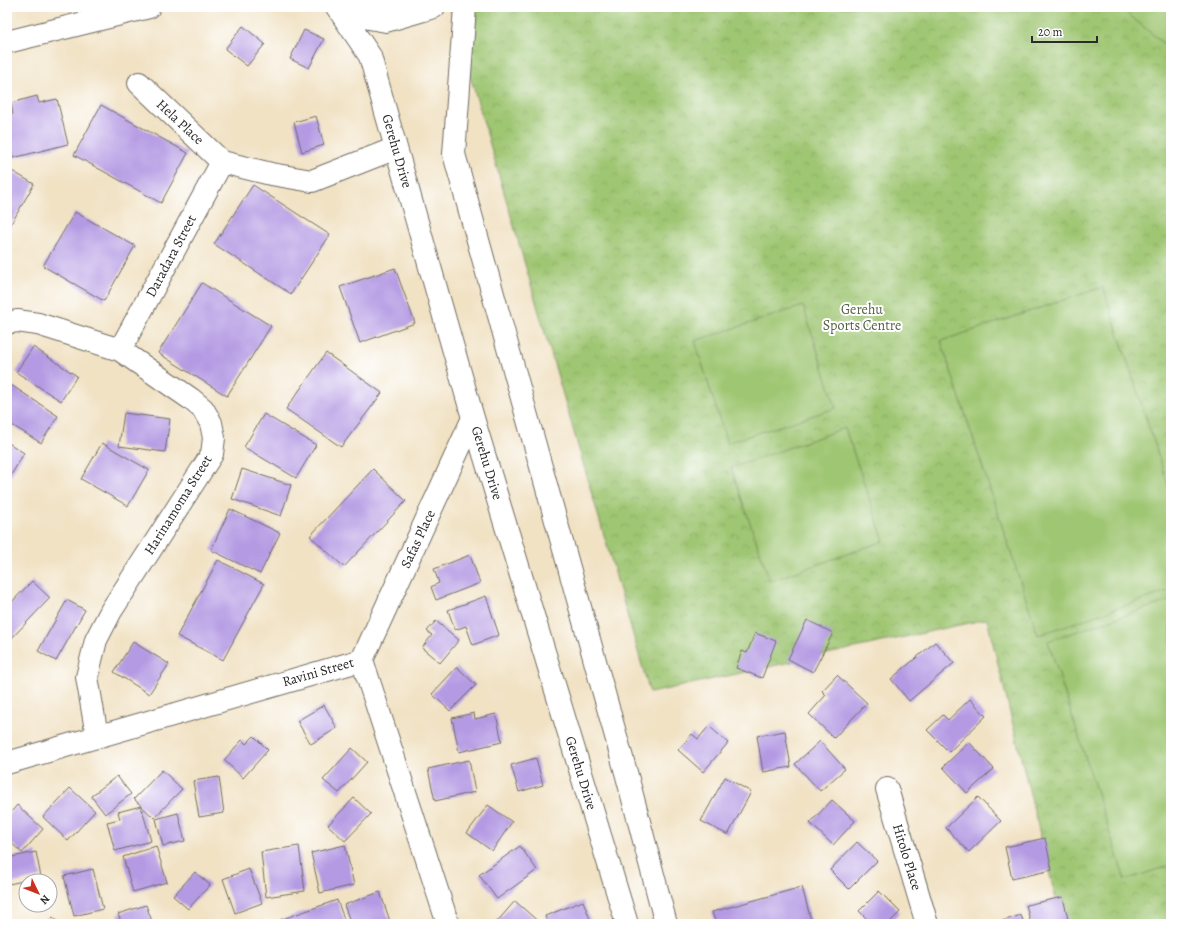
<svg xmlns="http://www.w3.org/2000/svg" width="1178" height="931" font-family="Alegreya,serif">
	<defs>
		<pattern id="park-crowns" width="20" height="18" patternUnits="userSpaceOnUse"><rect width="20" height="18" fill="#9fc672"/><path d="M2 6a3 3 0 1 1 6 0M12 15a3 3 0 1 1 6 0" fill="none" stroke="#89aa63"/></pattern>
	</defs>
	<rect width="100%" height="100%" fill="#fff"/>
	<filter id="ink" filterUnits="userSpaceOnUse"><feTurbulence type="fractalNoise" baseFrequency=".025" numOctaves="2"/><feDisplacementMap in="SourceGraphic" scale="8" xChannelSelector="R" yChannelSelector="G"/><feConvolveMatrix kernelMatrix="1 2 1 2 8 2 1 2 1" color-interpolation-filters="sRGB"/></filter>
	<filter id="wash" filterUnits="userSpaceOnUse"><feTurbulence type="fractalNoise" baseFrequency=".012" numOctaves="4" result="noise"/><feDisplacementMap in="SourceGraphic" scale="16" xChannelSelector="R" yChannelSelector="G"/><feGaussianBlur stdDeviation="0.9" result="paint"/><feColorMatrix in="noise" values="0 0 0 0 0 0 0 0 0 0 0 0 0 0 0 0 0 1.4 0 .05"/><feComposite in="paint" operator="in"/></filter>
	<g filter="url(#wash)">
		<rect width="100%" height="100%" fill="#f1e2c4"/>
		<path fill="url(#park-crowns)" stroke="#65784e" d="M450 7H1171V924H1062L987 619 650 693Z"/>
		<path fill="#9fc672" stroke="#65784e" d="M1120 7H1171V50Z
			M1103 287 1171 494V590L1038 635 941 341Z
			M803 306 836 408 727 443 695 341Z
			M845 428 884 541 770 581 731 468Z
			M1171 600V865L1125 880 1048 641Z"/>
		<g id="blocks">
			<path fill="#b49ae3" d="M243 26 265 44 247 66 225 49Z
				M304 30 324 39 309 68 290 59Z
				M37 96 39 103 57 99 68 144 13 158 7 131V116L13 114 11 103Z
				M101 105 188 153 161 203 74 155Z
				M316 116 324 145 302 152 294 122Z
				M7 168 34 184 7 231Z
				M253 185 330 235 291 294 214 244Z
				M75 212 135 246 104 301 43 266Z
				M395 268 415 323 360 343 340 287Z
				M202 283 271 326 227 396 158 353Z
				M33 347 77 376 61 401 16 372Z
				M326 353 382 393 341 447 286 409Z
				M11 385 58 416 41 443 7 422V392Z
				M124 413 170 419 165 452 119 446Z
				M264 414 316 445 296 478 244 447Z
				M7 442 24 453 7 482Z
				M102 443 149 470 128 506 81 479Z
				M242 469 291 485 281 516 232 499Z
				M373 469 406 501 344 567 310 536Z
				M230 509 280 533 260 574 211 550Z
				M470 555 480 583 436 600 431 587 439 583 434 569Z
				M218 560 264 584 223 660 177 636Z
				M32 581 50 598 7 643V607Z
				M486 596 499 635 473 645 466 626 455 630 448 610Z
				M67 600 85 610 56 661 38 651Z
				M807 620 833 633 813 672 788 659Z
				M436 621 459 640 440 663 422 648 432 635 427 631Z
				M755 633 776 641 762 678 736 668 742 651 747 653Z
				M133 642 169 664 149 694 114 672Z
				M935 642 954 663 909 701 891 679Z
				M457 667 476 685 450 711 432 694Z
				M837 675 867 703 834 738 809 714 826 695 822 691Z
				M970 699 986 716 949 752 927 730 943 715 948 720Z
				M324 705 337 728 311 744 297 721Z
				M474 713 475 719 496 714 502 742 459 752 452 718Z
				M709 726 728 743 703 772 678 750 692 734 698 739Z
				M785 731 791 767 763 772 757 736Z
				M254 736 268 750 243 778 224 760 242 740 246 744Z
				M820 741 845 769 820 791 795 764Z
				M969 742 994 769 967 793 943 767Z
				M352 748 367 762 339 793 323 780Z
				M536 758 543 785 519 792 511 765Z
				M469 760 475 792 435 801 428 769Z
				M162 770 182 789 154 818 134 799Z
				M117 776 131 794 105 814 91 796Z
				M219 777 224 813 199 817 193 781Z
				M725 777 751 792 728 835 701 821Z
				M70 788 95 811 68 841 43 817Z
				M978 797 1001 821 969 852 946 828Z
				M354 798 371 814 345 841 328 825Z
				M832 800 855 821 833 845 810 823Z
				M17 805 43 829 22 853 7 839V817Z
				M488 805 512 822 492 851 467 833Z
				M141 806 151 841 115 851 107 822 120 819 118 812Z
				M178 813 185 841 163 846 156 819Z
				M1045 838 1052 870 1012 879 1005 847Z
				M857 842 877 861 849 889 830 870Z
				M345 845 354 885 320 893 311 853Z
				M156 846 167 882 133 892 123 857Z
				M299 846 305 891 266 897 261 852Z
				M520 846 537 870 497 899 479 875Z
				M36 852 41 877 9 884 7 876V858Z
				M93 869 103 909 74 916 64 876Z
				M249 869 262 903 235 913 223 879Z
				M195 872 210 885 188 909 173 896Z
				M802 887 812 924H716L712 912Z
				M879 891 900 912 888 924H872L859 911Z
				M380 892 391 924H351L344 905Z
				M1063 897 1069 924H1031L1026 905Z
				M337 900 346 924H281L280 920Z
				M515 901 541 924H495Z
				M583 901 592 924H548L545 916Z
				M146 905 153 924H122L118 914Z
				M1021 915 1024 924H993Z
				M53 917 60 924H46Z"/>
		</g>
	</g>
	<g filter="url(#ink)">
		<use href="#blocks" fill-opacity="0" stroke="#706b61" stroke-width="1"/>
		<g fill="none" stroke-linecap="round" stroke-linejoin="round">
			<defs>
				<path id="minor" d="M337 7 370 56 396 148 473 418 627 924
					M340 7 358 16 386 21 434 7
					M465 7 454 154 627 776 666 924
					M7 42 149 7
					M139 83 222 162 271 174 312 181 396 148
					M7 323 17 321 38 324 120 350 191 399 203 409 211 423 214 438 212 454 111 611 96 640 87 677 97 736
					M120 350 222 162
					M362 660 473 418
					M7 763 362 660 448 924
					M887 789 927 924"/>
			</defs>
			<use href="#minor" stroke="#706b61" stroke-width="24"/>
			<use href="#minor" stroke="#fff" stroke-width="22"/>
		</g>
	</g>
	<g text-anchor="middle" dominant-baseline="central" stroke-width="4" stroke-linejoin="round" paint-order="stroke">
		<g font-size="14" fill="#2b2b2b" stroke="#fff">
			<text transform="translate(180 122) rotate(43)">Hela Place</text>
			<text transform="translate(397 151) rotate(74)">Gerehu Drive</text>
			<text transform="translate(171 256) rotate(-62)">Daradara Street</text>
			<text transform="translate(487 463) rotate(73)">Gerehu Drive</text>
			<text transform="translate(178 505) rotate(-58)">Harinamoma Street</text>
			<text transform="translate(418 539) rotate(-65)">Safas Place</text>
			<text transform="translate(318 672) rotate(-16)">Ravini Street</text>
			<text transform="translate(581 773) rotate(73)">Gerehu Drive</text>
			<text transform="translate(907 857) rotate(73)">Hitolo Place</text>
		</g>
		<g font-size="14" fill="#546144" stroke="#fff">
			<text x="862" y="309">Gerehu<tspan x="862" dy="16">Sports Centre</tspan></text>
		</g>
	</g>
	<rect width="1178" height="931" fill="none" stroke="#fff" stroke-width="24"/>
	<g transform="translate(38 893) rotate(133)"><circle r="19" fill="#ffffff" stroke="#aaaaaa"/>
	<path d="M0-3L7 15L0 10L-7 15Z" fill="#c8321e"/>
	<text y="-6" font-size="11" font-weight="bold" text-anchor="middle" fill="#2b2b2b">N</text>
	</g>
	<path d="M1032 36v6h65v-6" fill="none" stroke="#2b2b2b" stroke-width="2"/>
	<text x="1038" y="36" font-size="12" fill="#2b2b2b" stroke="#ffffff" stroke-width="3" paint-order="stroke">20 m</text>
</svg>
